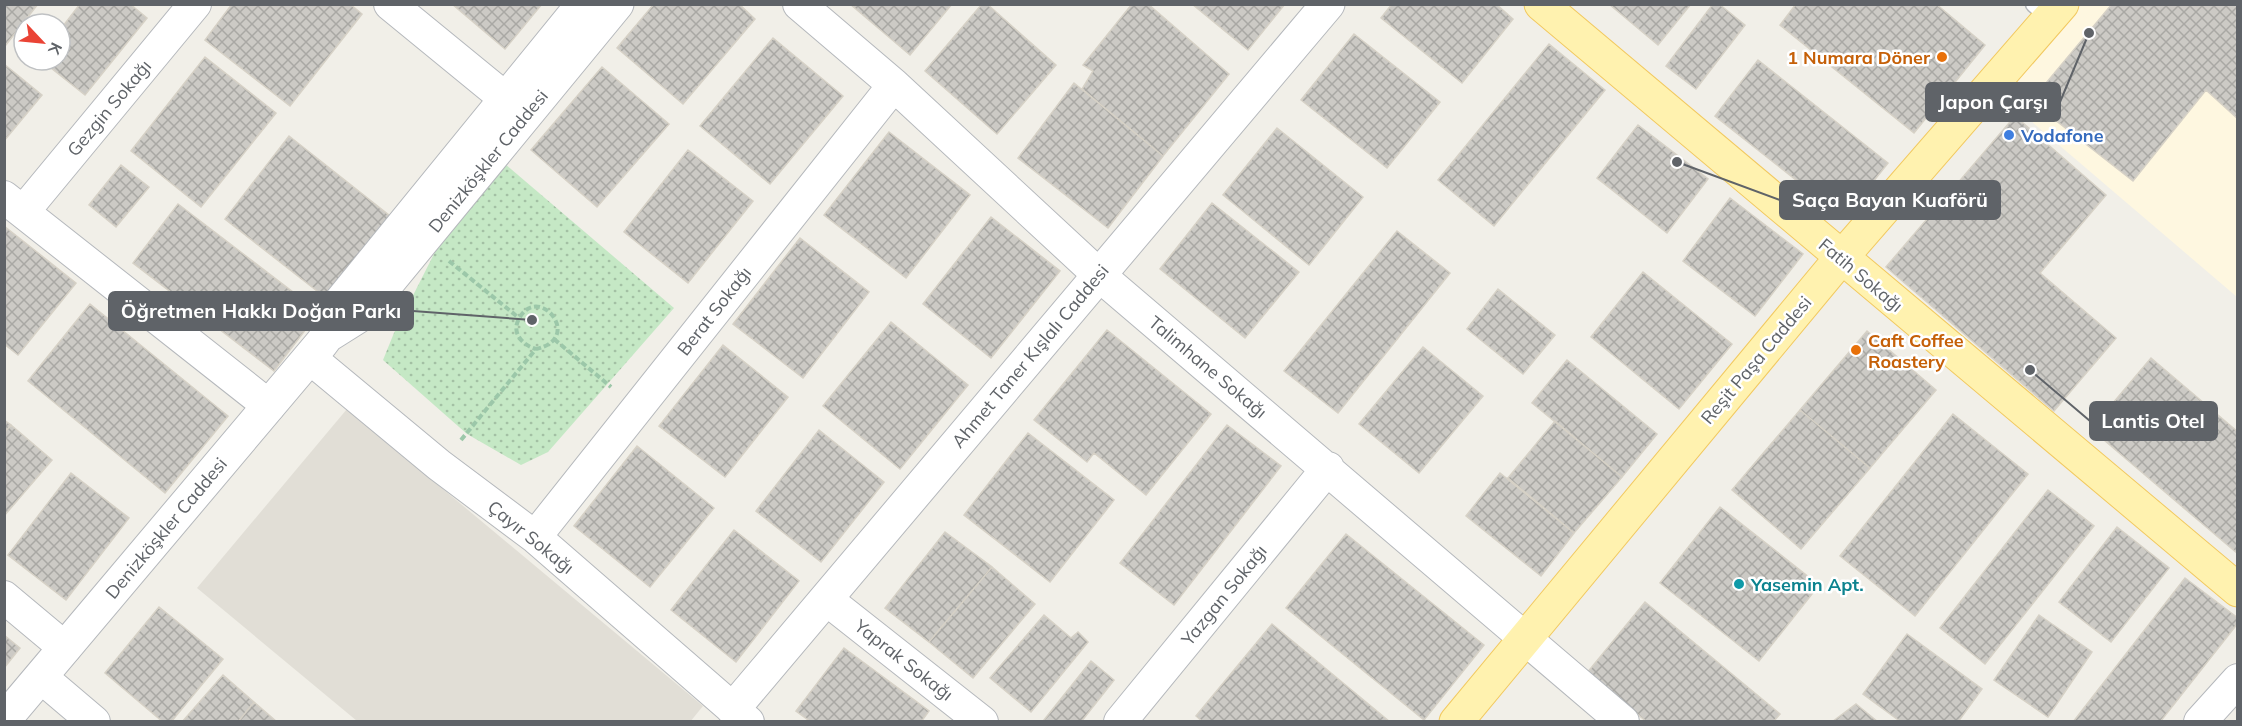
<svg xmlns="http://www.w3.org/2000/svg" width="2242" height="726" font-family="Mulish,sans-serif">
	<defs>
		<pattern id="park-dots" width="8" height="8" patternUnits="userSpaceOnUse" patternTransform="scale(1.5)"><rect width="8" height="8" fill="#c5e8c5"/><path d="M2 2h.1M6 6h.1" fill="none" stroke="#a3c0a4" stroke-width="1.8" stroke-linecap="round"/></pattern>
		<pattern id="building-cross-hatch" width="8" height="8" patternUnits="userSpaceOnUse" patternTransform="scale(1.5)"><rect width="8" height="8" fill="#cccac5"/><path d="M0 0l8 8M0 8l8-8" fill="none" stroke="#a9a8a4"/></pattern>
	</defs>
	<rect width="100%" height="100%" fill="#f1efe8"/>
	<path fill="#fef7e0" d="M2062 5H2237V297L1990 86Z"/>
	<path fill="#e1ded6" d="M347 409 703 706 690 722 357 721 197 588Z"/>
	<path fill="url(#park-dots)" d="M505 164 674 308 548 452 521 465 467 434 383 360 394 333 436 250Z"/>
	<path fill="url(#building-cross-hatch)" stroke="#d6d1c6" stroke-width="1.5" d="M4 4H38L5 46 4 45Z
		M80 4H130L147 18 85 95 41 60H60V30Z
		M232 4H350L362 14 290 106 205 40Z
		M452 4H542L505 49Z
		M654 4H739L755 19 683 104 617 48Z
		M850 4H952L910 55Z
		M982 4H987L1056 65 997 134 925 71Z
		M1132 4H1148L1229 74 1163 156 1082 89 1093 71 1083 65Z
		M1192 4H1285L1248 50Z
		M1392 4H1496L1513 19 1462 83 1381 18Z
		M1609 4H1691L1658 45Z
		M1713 4H1719L1745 25 1696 89 1666 66Z
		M1796 4H1936L1985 45 1914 133 1780 25Z
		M2112 4H2238V119L2206 90 2133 181 2031 101Z
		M1354 34 1440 102 1387 168 1301 100Z
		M773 38 843 96 770 184 700 126Z
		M1549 44 1605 90 1494 226 1438 180Z
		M205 57 276 113 201 207 131 151Z
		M1758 60 1888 163 1844 218 1715 116Z
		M4 64 42 95 4 141Z
		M602 67 669 124 597 207 531 150Z
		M1074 83 1163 156 1108 228 1018 158Z
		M2015 116 2106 195 2040 273 2116 338 2054 411 1886 267Z
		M1638 125 1708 179 1667 233 1597 178Z
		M1277 128 1363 197 1309 265 1223 195Z
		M889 132 970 195 906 278 824 215Z
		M289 136 390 216 326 298 225 219Z
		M688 150 753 201 688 283 624 232Z
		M121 165 149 187 116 227 89 205Z
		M1730 198 1803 254 1755 316 1683 261Z
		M1212 203 1299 272 1245 338 1160 269Z
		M178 204 319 312 274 371 133 263Z
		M991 217 1060 271 991 358 923 304Z
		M4 226 76 283 18 355 4 344Z
		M1397 231 1450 273 1338 413 1284 371Z
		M800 238 869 292 803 378 733 324Z
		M1643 272 1732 344 1679 409 1591 337Z
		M1498 289 1555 335 1523 374 1467 329Z
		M90 304 228 416 165 493 28 381Z
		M891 322 968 385 900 469 823 406Z
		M1107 330 1211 414 1146 495 1094 453 1087 462 1034 420Z
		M1867 331 1936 390 1870 468 1800 410Z
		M723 345 788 397 725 477 659 426Z
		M1423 347 1483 396 1419 473 1359 424Z
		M2151 358 2238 432V554L2091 429Z
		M1567 360 1657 434 1622 477 1532 403Z
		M1800 410 1870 468 1801 549 1732 490Z
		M1953 414 2028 474 1915 616 1840 556Z
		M4 420 11 425 4 433Z
		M1555 421 1622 477 1574 533 1508 478Z
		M11 425 52 460 4 516V433Z
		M1227 425 1281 466 1174 605 1120 563Z
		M819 430 884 482 821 562 756 511Z
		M1028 433 1114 500 1050 582 964 515Z
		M637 446 714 508 650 587 574 526Z
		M71 473 129 518 66 600 8 555Z
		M1500 473 1574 533 1541 576 1466 516Z
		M2048 490 2094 526 1985 664 1940 628Z
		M1720 507 1819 585 1759 661 1660 583Z
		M2117 527 2169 568 2111 642 2059 602Z
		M734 530 799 581 736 662 671 610Z
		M945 532 992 567 929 642 885 608Z
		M1346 534 1484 645 1424 720 1286 608Z
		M992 567 1035 604 973 678 929 642Z
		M2185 578 2238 618V623L2160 722H2073Z
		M1645 602 1780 714 1773 722H1647L1587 673Z
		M159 607 223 659 171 722H163L105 673Z
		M1044 615 1071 638 1078 632 1088 642 1031 712 990 678Z
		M2039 615 2092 652 2048 717 1994 680Z
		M1272 624 1390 722H1203L1196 716Z
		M1907 634 1982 689 1958 722H1901L1863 694Z
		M4 635 20 648 4 668Z
		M844 648 929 711 921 722H811L796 711Z
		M1091 661 1114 680 1081 722H1046L1044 720Z
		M223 675 254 702 238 722H182Z
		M254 702 277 722H238Z
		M1856 704 1878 722H1832Z"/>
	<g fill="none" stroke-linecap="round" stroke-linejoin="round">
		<defs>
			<path id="service" d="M2034 4 2050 18"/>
			<path id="minor" d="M390 4 506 99
				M799 4 894 85 1099 275 1623 722
				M4 197 269 406
				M23 212 195 4
				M310 358 439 465 535 537 748 722
				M535 537 894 85
				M4 597 65 648
				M826 599 982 722
				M41 677 94 722
				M1120 722 1328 468
				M2200 722 2238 680"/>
			<path id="tertiary" d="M327 336 362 314 617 4
				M733 709 1328 4
				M4 720 321 344 327 336 338 305 583 4"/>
			<path id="primary" d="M1541 4 2238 590
				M1456 722 1841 258 2062 4"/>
		</defs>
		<use href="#service" stroke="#b5b8bc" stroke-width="19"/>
		<use href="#minor" stroke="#b5b8bc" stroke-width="34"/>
		<use href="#tertiary" stroke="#b5b8bc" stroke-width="35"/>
		<use href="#primary" stroke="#f2c960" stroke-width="35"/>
		<path stroke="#9cc7a9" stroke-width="4" stroke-dasharray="6 3" stroke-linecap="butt" d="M449 261 519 318
			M554 339 611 387
			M461 440 536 349C584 339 540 284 520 317 510 332 522 345 536 349"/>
		<use href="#service" stroke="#fff" stroke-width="16"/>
		<use href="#minor" stroke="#fff" stroke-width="32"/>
		<use href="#tertiary" stroke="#fff" stroke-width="33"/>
		<use href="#primary" stroke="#fff2af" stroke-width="33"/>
	</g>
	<g fill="#e8710a" stroke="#fff" stroke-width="2">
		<circle cx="1942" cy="57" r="6"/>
		<circle cx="1856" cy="350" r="6"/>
	</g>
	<circle fill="#3f7fe0" stroke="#fff" stroke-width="2" cx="2009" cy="135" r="6"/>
	<circle fill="#0f9aa8" stroke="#fff" stroke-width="2" cx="1739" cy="584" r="6"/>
	<g text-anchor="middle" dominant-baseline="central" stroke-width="5" stroke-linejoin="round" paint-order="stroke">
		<g font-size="18" font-weight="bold" fill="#c56008" stroke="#fff" text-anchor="end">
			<text x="1930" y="57">1 Numara Döner</text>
			<text x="1868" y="340" text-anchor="start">Caft Coffee<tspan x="1868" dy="21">Roastery</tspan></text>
		</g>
		<g font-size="18" fill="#5f6368" stroke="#fff">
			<text transform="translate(109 108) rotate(-50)">Gezgin Sokağı</text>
			<text transform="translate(488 161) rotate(-51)">Denizköşkler Caddesi</text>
			<text transform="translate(1861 275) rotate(40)">Fatih Sokağı</text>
			<text transform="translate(714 311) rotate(-52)">Berat Sokağı</text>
			<text transform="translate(1030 356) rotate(-50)">Ahmet Taner Kışlalı Caddesi</text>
			<text transform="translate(1756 360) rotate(-50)">Reşit Paşa Caddesi</text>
			<text transform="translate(1208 367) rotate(40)">Talimhane Sokağı</text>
			<text transform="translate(166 528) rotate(-50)">Denizköşkler Caddesi</text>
			<text transform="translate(531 537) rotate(39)">Çayır Sokağı</text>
			<text transform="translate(1224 595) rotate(-51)">Yazgan Sokağı</text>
			<text transform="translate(904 660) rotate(38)">Yaprak Sokağı</text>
		</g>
		<g font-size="18" font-weight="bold" fill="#366cbe" stroke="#fff" text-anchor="start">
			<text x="2021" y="135">Vodafone</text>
		</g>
		<g font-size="18" font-weight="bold" fill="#0d838f" stroke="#fff" text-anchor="start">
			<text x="1751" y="584">Yasemin Apt.</text>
		</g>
	</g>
	<path fill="none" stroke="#5f6368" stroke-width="2" d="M2089 33L2060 102M1677 162L1780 200M532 320L413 311M2030 370L2090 421"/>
	<g fill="#5f6368" stroke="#fff" stroke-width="2">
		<circle cx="2089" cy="33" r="6"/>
		<circle cx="1677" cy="162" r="6"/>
		<circle cx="532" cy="320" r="6"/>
		<circle cx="2030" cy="370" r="6"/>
	</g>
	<g fill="#5f6368" stroke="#5f6368" stroke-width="2">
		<rect x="1926" y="83" width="134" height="38" rx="6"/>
		<rect x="1780" y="181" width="220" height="38" rx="6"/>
		<rect x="109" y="292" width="304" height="38" rx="6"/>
		<rect x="2090" y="402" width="127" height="38" rx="6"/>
	</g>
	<g font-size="20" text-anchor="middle" font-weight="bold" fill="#fff">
		<text x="1993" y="109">Japon Çarşı</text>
		<text x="1890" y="207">Saça Bayan Kuaförü</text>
		<text x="261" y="318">Öğretmen Hakkı Doğan Parkı</text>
		<text x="2153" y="428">Lantis Otel</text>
	</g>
	<rect width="2242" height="726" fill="none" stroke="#5f6368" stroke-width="12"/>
	<g transform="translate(42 42) rotate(116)"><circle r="28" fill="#ffffff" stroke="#bfc1c3" stroke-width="1.5"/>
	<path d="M0-4.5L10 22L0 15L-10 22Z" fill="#ea4335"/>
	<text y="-9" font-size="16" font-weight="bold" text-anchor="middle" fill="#5f6368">K</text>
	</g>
</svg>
